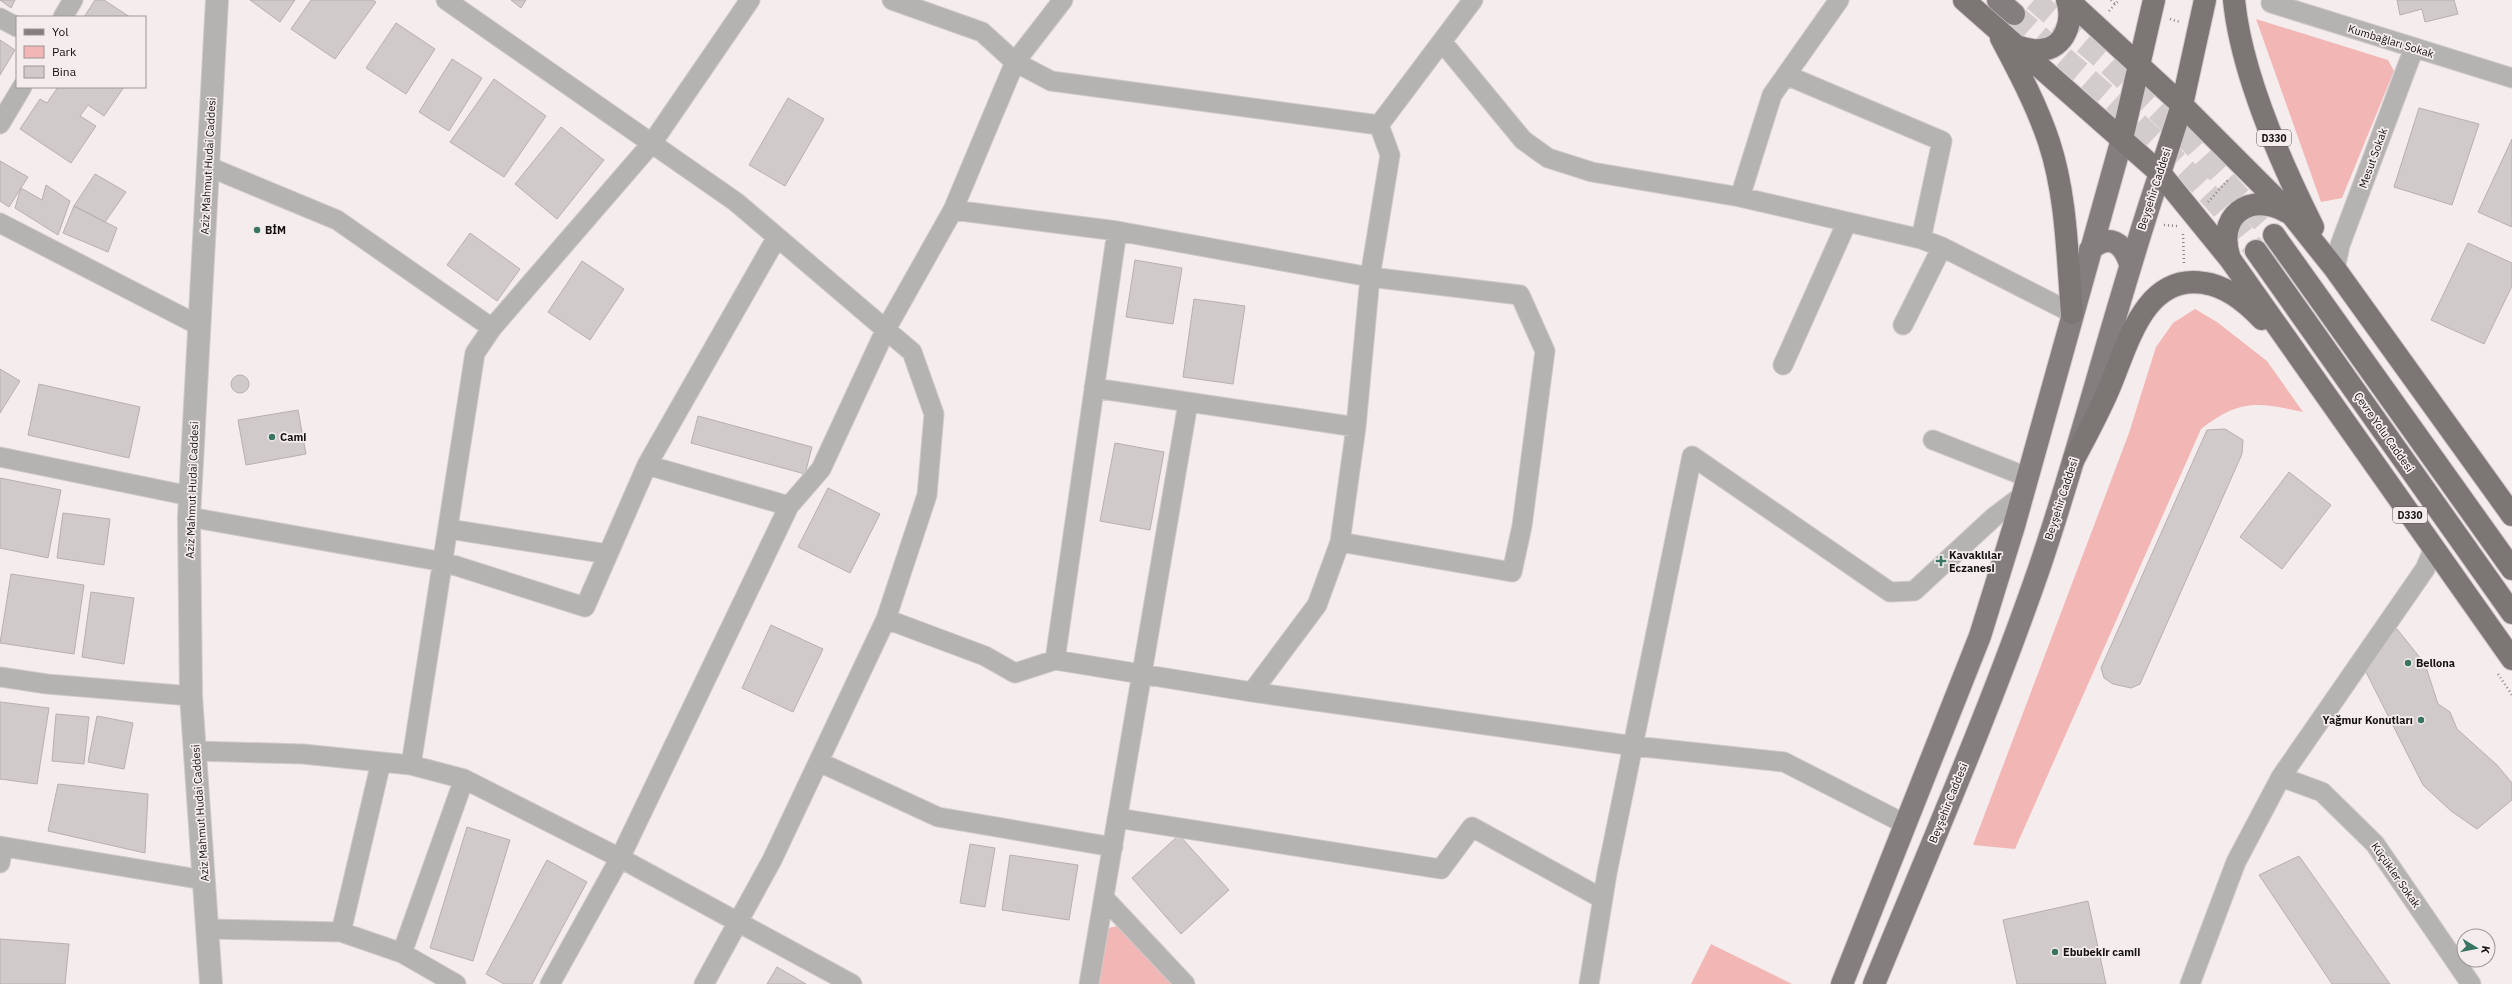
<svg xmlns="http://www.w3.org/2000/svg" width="2512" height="984" font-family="'IBM Plex Sans',sans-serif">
	<rect width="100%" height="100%" fill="#f5eded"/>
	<path fill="#f2b6b4" d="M2256 19 2388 60 2394 71 2342 198 2321 202Z
		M2195 309 2217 322 2267 361 2303 412C2257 402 2240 399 2201 429L2015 849 1973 845 2129 433 2156 347 2173 323Z
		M1122 925 1179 984H1097L1108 928Z
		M1711 944 1792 984H1691Z"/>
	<path fill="#d1caca" stroke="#b7b0b0" d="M0 0H15L11 8Z
		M95 0H104L130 17H84Z
		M250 0H295L280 22Z
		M311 0H373L376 2 335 59 291 29Z
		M511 0H526L521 8Z
		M2397 0H2454L2458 14 2425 22 2422 9 2400 15Z
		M396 23 435 49 406 94 366 68Z
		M0 40 15 50 0 75Z
		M452 59 482 78 449 131 419 112Z
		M494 79 546 116 504 177 450 142Z
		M58 87H124L104 116 88 105 80 116 96 126 71 163 20 129 40 99 47 103Z
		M788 98 824 119 785 186 749 165Z
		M2419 108 2479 124 2452 205 2394 187Z
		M561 127 604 160 557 219 515 184Z
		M2512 139V227L2478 212Z
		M0 161 28 177 9 207 0 201Z
		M95 174 126 192 105 222 74 206Z
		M46 185 70 201 58 235 15 208 21 188 42 200Z
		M74 206 117 228 108 252 63 233Z
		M470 233 520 269 497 301 447 265Z
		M2468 243 2512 263V286L2484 344 2431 320Z
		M1135 260 1182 268 1173 324 1126 317Z
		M582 261 624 289 590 340 548 312Z
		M1194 299 1245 306 1233 384 1183 377Z
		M0 369 20 381 0 413Z
		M231 384a9 9 0 1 1 18 0a9 9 0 1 1-18 0Z
		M39 384 140 407 129 458 28 435Z
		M298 410 306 454 246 465 238 420Z
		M698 416 812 447 805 474 691 443Z
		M2225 429 2243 440 2242 454 2140 684 2131 688 2113 684 2104 678 2101 668 2207 430Z
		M1115 443 1164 452 1150 530 1100 521Z
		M2289 472 2331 505 2282 569 2240 537Z
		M0 478 61 490 48 558 0 548Z
		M828 488 880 514 850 573 798 547Z
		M63 513 110 519 104 565 57 558Z
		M11 574 84 585 74 654 0 643Z
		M91 592 134 598 124 664 82 657Z
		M771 625 823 649 793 712 742 688Z
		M2397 629 2425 664 2438 704 2450 712 2457 729 2497 765 2512 783V800L2477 829 2451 811 2423 785 2364 668 2373 648Z
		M0 702 49 708 37 784 0 779Z
		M56 714 89 717 84 764 52 761Z
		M97 716 133 723 124 769 88 762Z
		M58 784 148 794 145 853 48 831Z
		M467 827 510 840 473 961 430 948Z
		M1179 835 1229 890 1181 934 1132 878Z
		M970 844 995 848 985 907 960 903Z
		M1010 855 1078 865 1069 920 1002 910Z
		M2299 856 2390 984H2332L2259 875Z
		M547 860 587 882 532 984H504L486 974Z
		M2088 901 2106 984H2017L2003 920Z
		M0 939 69 944 65 984H0Z
		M777 967 806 984H767Z"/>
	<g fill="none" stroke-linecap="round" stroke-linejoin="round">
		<path stroke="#d3cccc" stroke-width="22" stroke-dasharray="22 11" stroke-linecap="butt" d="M2034 0 2106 62 2191 143 2274 235
			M2014 14C2099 89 2187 160 2256 251"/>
		<defs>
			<path id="minor" d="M446 0 736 202 912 352 934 414 927 495 886 619 772 860 704 984
				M892 0 982 32 1015 62 1051 81 1379 125 1473 0
				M2271 3 2512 78
				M63 17 73 0
				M0 18 17 27
				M1443 43 1523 140 1548 158 1592 172 1740 197 1921 239 1942 247 2072 313
				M1786 75 1942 141 1921 239
				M0 124 22 87
				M207 166 337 220 492 328
				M1740 197 1772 95 1839 0
				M953 210 1117 231 1370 277 1520 295 1545 351 1522 526 1512 572 1340 542
				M0 223 200 326
				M2335 269 2340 245 2414 48
				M1903 325 1942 247
				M1783 365 1847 222
				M1094 388 1356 427
				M1933 440 2027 477
				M0 457 190 496
				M647 465 789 506 821 469 886 329 953 210 1015 62 1063 0
				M189 517 444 562 585 607 647 465 777 237
				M449 529 608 554
				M886 619 985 656 1015 673 1055 660 1252 692 1634 746 1784 762 1905 824
				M1055 660 1117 231
				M0 677 47 684 191 696
				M1252 692 1317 605 1340 542 1356 427 1370 277 1390 155 1379 125
				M196 751 303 754 411 765 464 779 620 858 852 984
				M819 762 938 817 1113 847
				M411 765 475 353 492 328 652 143 750 0
				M2281 777 2322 792 2375 844 2471 984
				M1117 818 1441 869 1472 827 1603 899
				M0 846 204 880
				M0 863 3 847
				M1105 899 1185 984
				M208 929 341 932 402 953 456 984
				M341 932 381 762
				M402 953 464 779
				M550 984 620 858 789 506
				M1089 984 1188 403
				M1589 984 1607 873 1692 456 1890 592 1914 591 1994 517 2022 496
				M2190 984 2236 862 2281 777 2425 569 2434 548"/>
			<path id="tertiary" d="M211 984 191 696 189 517 217 0"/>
			<path id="primary" d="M1998 0 2014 14
				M2090 250C2109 233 2123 242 2130 264
				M1842 984 1980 636 2014 526 2122 139
				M1874 984C1931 845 1991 708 2040 566 2084 436 2116 303 2160 173"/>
			<path id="trunk" d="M1964 0 2160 173 2230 259 2512 659
				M2068 0 2182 105 2291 214 2335 269 2512 515
				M2234 0C2241 71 2281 163 2313 227
				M2001 38C2019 72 2037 106 2049 142 2067 197 2067 256 2072 313
				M2018 47C2025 48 2032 51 2040 50 2065 49 2074 21 2067 0
				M2122 139 2154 0
				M2160 173 2182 105 2205 0
				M2274 235 2512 569
				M2256 251 2512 613
				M2230 259C2215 217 2249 190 2287 212
				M2074 459C2086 436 2098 414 2108 391 2127 348 2143 273 2204 283 2226 286 2247 303 2262 319"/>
		</defs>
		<use href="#minor" stroke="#d1caca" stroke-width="21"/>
		<use href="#tertiary" stroke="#d1caca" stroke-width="24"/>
		<use href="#primary" stroke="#d1caca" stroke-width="24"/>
		<use href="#trunk" stroke="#d1caca" stroke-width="24"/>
		<path stroke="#8a8484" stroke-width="2.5" stroke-dasharray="1 3" stroke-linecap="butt" d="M2111 0 2115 4 2120 0
			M2109 11 2115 4
			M2170 19 2180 22
			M2208 202 2229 179
			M2164 225 2177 226
			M2183 234 2184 263
			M2498 674 2512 695"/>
		<use href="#minor" stroke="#b5b2b2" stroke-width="19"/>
		<use href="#tertiary" stroke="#b5b2b2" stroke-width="22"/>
		<use href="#primary" stroke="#847f7e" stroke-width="22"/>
		<use href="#trunk" stroke="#7c7675" stroke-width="22"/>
	</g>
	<g fill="#387663" stroke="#f5eded" stroke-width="1.5">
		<circle cx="257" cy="230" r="4"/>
		<circle cx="272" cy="437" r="4"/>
		<path d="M1939 555h4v4h4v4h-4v4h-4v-4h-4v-4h4z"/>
		<circle cx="2408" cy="663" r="4"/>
		<circle cx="2421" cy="720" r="4"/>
		<circle cx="2055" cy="952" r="4"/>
	</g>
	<g text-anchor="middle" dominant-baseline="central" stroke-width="3.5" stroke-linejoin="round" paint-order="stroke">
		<g fill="#f5eded" stroke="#585454" stroke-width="1">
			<rect x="2257" y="130" width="34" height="16" rx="3"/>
			<rect x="2393" y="507" width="34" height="16" rx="3"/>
		</g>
		<g font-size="10" font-weight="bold" fill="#151212">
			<text x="2274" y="138">D330</text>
			<text x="2410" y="515">D330</text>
		</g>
		<g font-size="11" fill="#151212" stroke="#f5eded">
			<text transform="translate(2391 41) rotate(17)">Kumbağları Sokak</text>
			<text transform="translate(2373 158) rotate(-70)">Mesut Sokak</text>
			<text transform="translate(208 166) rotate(-87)">Aziz Mahmut Hudai Caddesi</text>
			<text transform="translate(2154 189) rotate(-72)">Beyşehir Caddesi</text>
			<text transform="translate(2384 432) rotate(55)">Çevre Yolu Caddesi</text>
			<text transform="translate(192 490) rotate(-88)">Aziz Mahmut Hudai Caddesi</text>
			<text transform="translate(2061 499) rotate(-72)">Beyşehir Caddesi</text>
			<text transform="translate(1948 803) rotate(-68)">Beyşehir Caddesi</text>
			<text transform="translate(200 813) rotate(-94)">Aziz Mahmut Hudai Caddesi</text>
			<text transform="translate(2396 875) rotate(55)">Küçükler Sokak</text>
		</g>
		<g font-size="11" font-weight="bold" fill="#151212" stroke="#f5eded" text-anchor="start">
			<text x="265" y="230">BİM</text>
			<text x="280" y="437">Cami</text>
			<text x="1949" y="555">Kavaklılar<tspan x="1949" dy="13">Eczanesi</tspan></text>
			<text x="2416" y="663">Bellona</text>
			<text x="2413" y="720" text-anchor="end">Yağmur Konutları</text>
			<text x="2063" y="952">Ebubekir camii</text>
		</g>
	</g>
	<rect x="16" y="16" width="130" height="72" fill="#f5eded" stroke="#9b9595"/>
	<rect x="24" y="29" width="20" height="6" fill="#847f7e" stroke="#9b9595"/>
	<text x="52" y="36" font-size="12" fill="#151212">Yol</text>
	<rect x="24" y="46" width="20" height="12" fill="#f2b6b4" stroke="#9b9595"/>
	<text x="52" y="56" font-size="12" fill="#151212">Park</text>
	<rect x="24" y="66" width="20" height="12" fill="#d1caca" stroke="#9b9595"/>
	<text x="52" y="76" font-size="12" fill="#151212">Bina</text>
	<g transform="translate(2476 948) rotate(100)"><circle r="19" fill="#f5eded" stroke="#9b9595"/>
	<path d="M0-3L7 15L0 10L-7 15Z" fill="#387663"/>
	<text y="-6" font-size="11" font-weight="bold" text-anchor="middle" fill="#151212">K</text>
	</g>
</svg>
